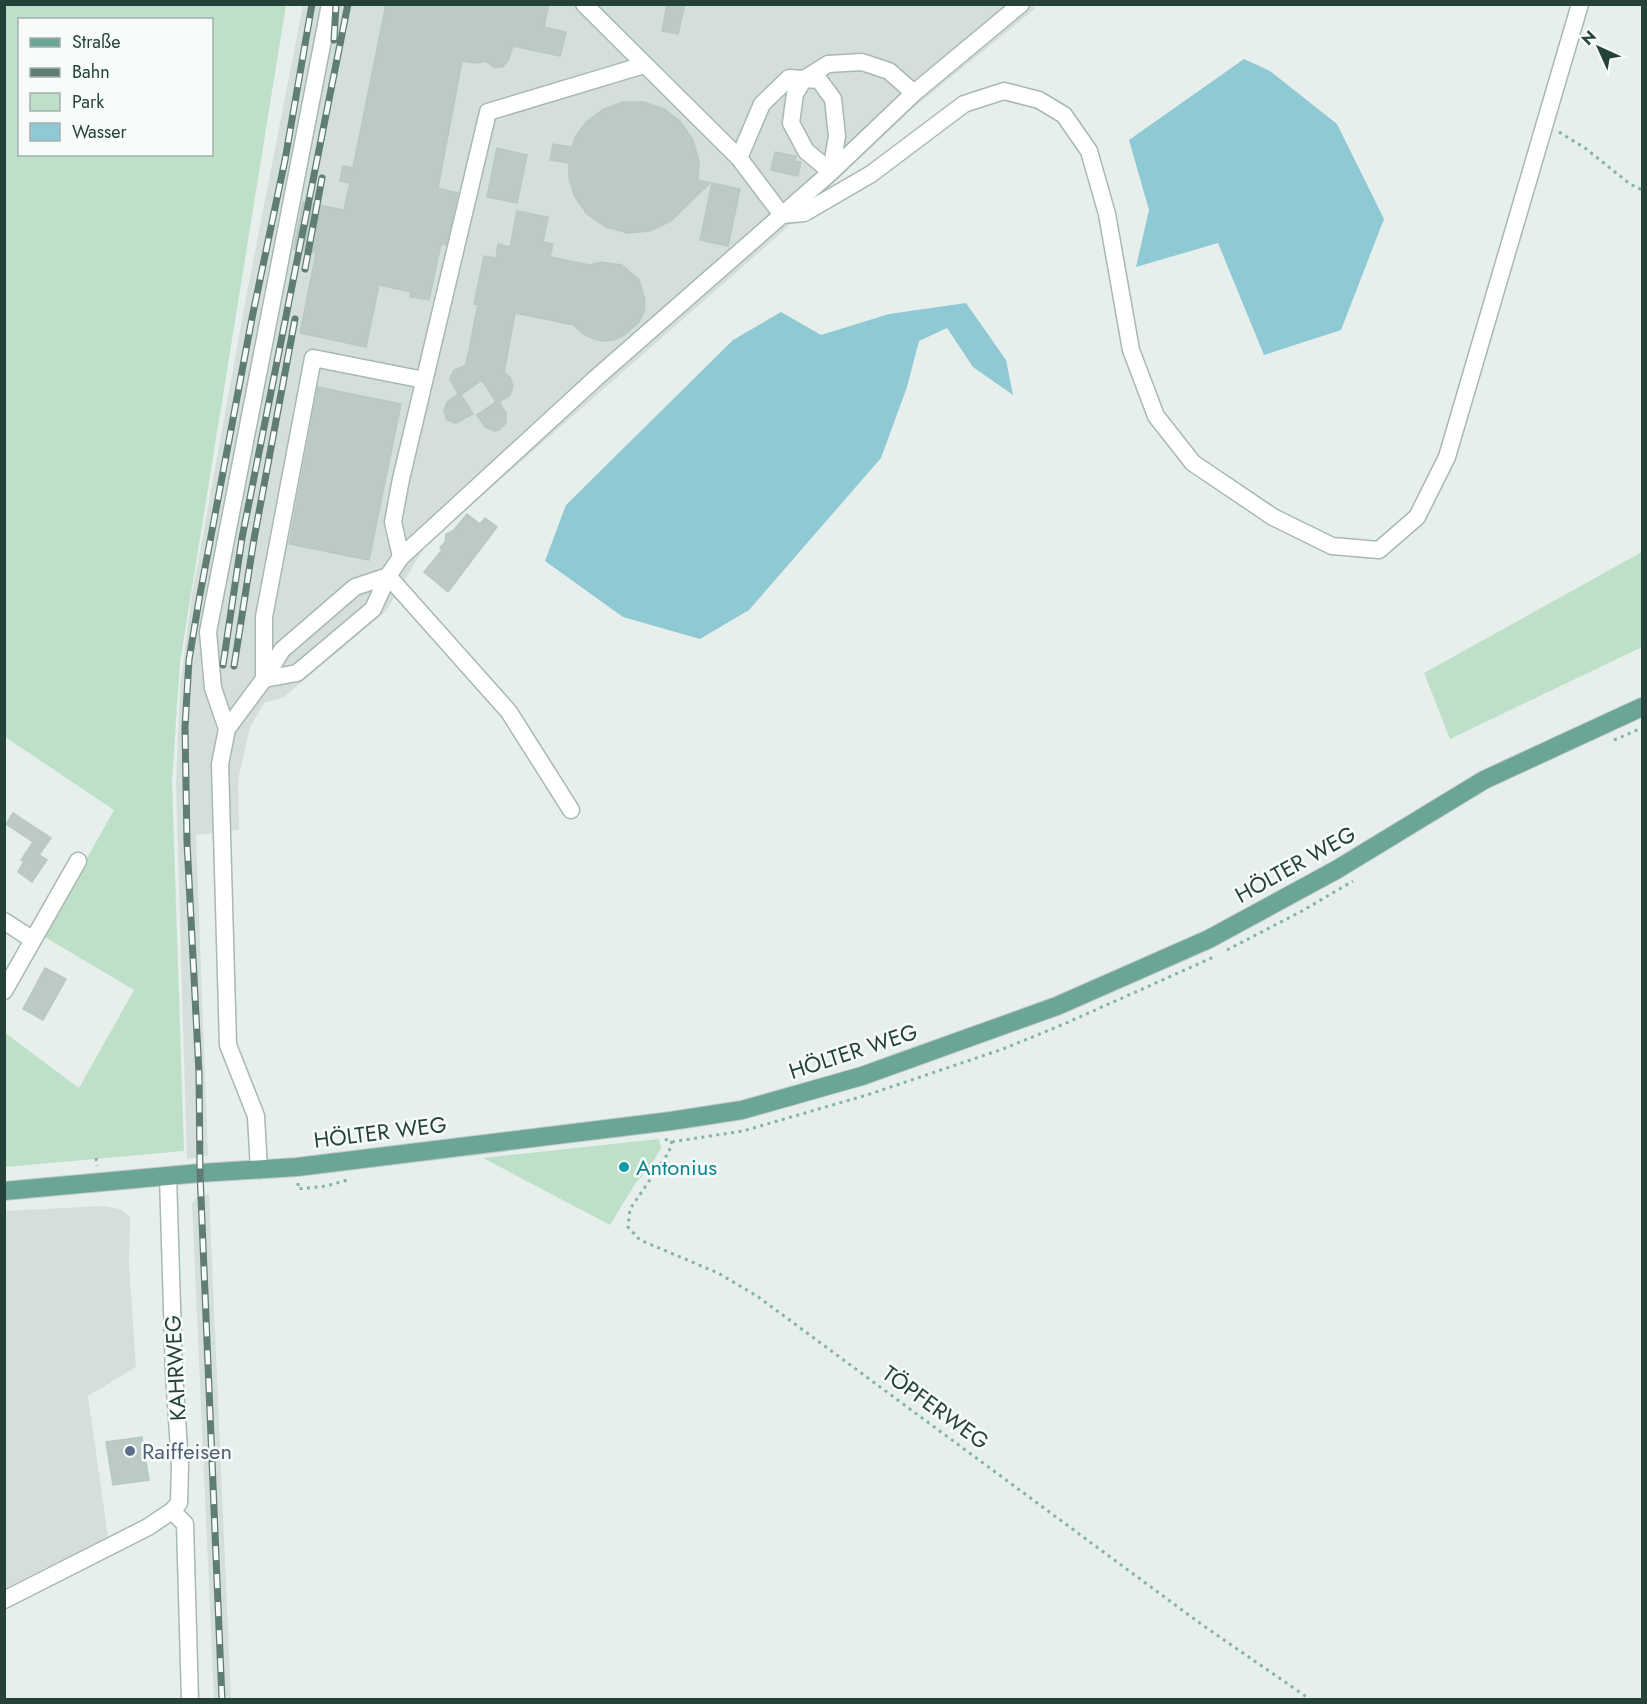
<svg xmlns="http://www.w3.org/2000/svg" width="1647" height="1704" font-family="Jost,sans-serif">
	<rect width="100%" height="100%" fill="#e6efeb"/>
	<path fill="#d4dfda" d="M1029 4 1036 8 913 108 781 233 425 546 386 611 284 697 264 703 250 727 238 780 239 830 196 835 208 1156 187 1159 176 784 180 686 192 595 246 298 303 5Z
		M209 1194 231 1699V1700L214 1699 192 1203 197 1197Z
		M103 1206 120 1209 130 1217 129 1265 136 1367 88 1396 108 1537 5 1589V1211Z"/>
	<path fill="#bfe0c8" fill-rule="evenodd" d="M5 5H286L180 662 172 781 184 1151 5 1167 4 1032 79 1088 134 990 43 936 114 810 5 737ZM20 20H212V154H20Z
		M1642 552V647L1450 739 1424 673Z
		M659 1139 661 1148 651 1165 635 1184 610 1225 483 1158Z"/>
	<path fill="#8ec9d4" d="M1244 59 1270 71 1337 124 1384 219 1341 330 1264 355 1218 243 1136 267 1149 210 1129 140Z
		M966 303 1006 360 1013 395 973 367 947 328 919 341 907 387 881 458 749 610 700 639 623 617 545 561 566 505 733 340 781 312 821 335 889 314Z"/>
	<path fill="#bbcac4" stroke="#b8c9c2" stroke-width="1.5" d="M386 4H549L544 27 566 32 560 56 513 46 508 61 502 67H494L485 61 476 63 462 61 438 188 458 193 446 245 441 244 429 300 410 297 411 292 379 285 366 347 300 333 316 253 294 249 303 202 344 210 350 183 340 181 343 166 353 168Z
		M667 4H685L678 34 662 31Z
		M623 102H644L664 109 680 121 693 140 699 161 698 180 710 183 671 221 650 231 628 233 606 227 587 214 575 197 569 178V163L550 160 553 144 572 147 575 137 587 121 604 109Z
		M497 148 527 155 517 203 487 197Z
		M775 152 796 156 795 161 801 162 798 176 771 170Z
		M712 183 740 189 728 246 700 240Z
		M517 211 548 217 543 242 553 244 550 257 590 265 601 262 622 265 639 280 645 300 644 312 639 322 623 336 613 340 602 341 591 338 582 333 574 325 515 313 504 373 510 377 513 386 510 395 499 402 506 413V423L499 430 494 431 485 427 477 415 496 402 482 380 461 395 473 414 456 423 447 420 444 411 447 402 458 394 450 379 454 370 466 365 478 305 474 304 484 256 496 258 498 244 510 247Z
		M318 387 401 404 369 560 289 544Z
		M467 514 480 524 485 518 497 527 448 592 424 572 442 550 440 548 445 542 446 534 453 531Z
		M13 813 51 838 39 855 47 860 32 882 18 872 24 861 21 860 33 842 6 824Z
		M45 968 66 979 43 1020 23 1009Z
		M142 1437 149 1480 113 1485 106 1442Z"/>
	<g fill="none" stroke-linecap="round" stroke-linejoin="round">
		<defs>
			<path id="minor" d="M584 4 739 158 782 215 831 172 837 136 833 99 819 80 789 78 762 104 739 158
				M914 93 889 71 862 62 828 64 804 79 795 94 791 123 806 151 831 172 914 93 1021 4
				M401 557 393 522 401 479 488 112 644 65
				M264 678V617L313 358 424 380
				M264 679 282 650 355 587 388 576 509 712 571 810
				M227 729 213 688 208 632 330 4
				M4 921 33 940
				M4 991 78 861
				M259 1170 256 1116 228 1045 220 764 227 729 264 679 297 673 373 609 388 576 401 557 596 378 782 215 804 213 871 174 964 104 1004 91 1039 100 1064 115 1089 151 1107 214 1131 350 1156 416 1193 463 1273 517 1332 546 1379 550 1417 517 1447 457 1580 4
				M172 1511 185 1524 190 1700
				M4 1600 148 1527 172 1511 179 1503 180 1465 174 1373 168 1176"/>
			<path id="major" d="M4 1191 200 1173 297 1167 671 1121 742 1110 862 1076 1057 1006 1209 939 1336 870 1484 780 1642 707"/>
		</defs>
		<use href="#minor" stroke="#a8b8b2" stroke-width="19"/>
		<use href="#major" stroke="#c2cac8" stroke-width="20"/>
		<path stroke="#86b3a5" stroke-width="3" stroke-dasharray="3 4.5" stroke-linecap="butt" d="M1559 132 1585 148 1630 184 1642 190
			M1614 740 1642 728
			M1227 950 1302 911 1353 881
			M665 1139 671 1142 743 1131 867 1095 1003 1049 1064 1024 1216 956
			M672 1141 669 1152 630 1209 628 1227 640 1240 718 1273 757 1296 1201 1624 1311 1700
			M96 1158 97 1166
			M298 1183V1189L326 1186 351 1179"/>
		<use href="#minor" stroke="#fff" stroke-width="16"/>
		<use href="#major" stroke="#6aa596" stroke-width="18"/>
		<defs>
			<path id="rail" d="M334 40 336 4
				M305 269 322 178
				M223 665 242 538 348 4
				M234 666 254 539 295 319
				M222 1700 200 1173 199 1073 187 842 185 727 189 660 199 600 252 318 285 160 312 4"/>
		</defs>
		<use href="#rail" stroke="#5f7d75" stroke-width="7"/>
		<use href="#rail" stroke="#f7fbf9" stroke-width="4.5" stroke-dasharray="14" stroke-linecap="butt"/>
	</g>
	<circle fill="#0f9aa8" stroke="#f7fbf9" stroke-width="2" cx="624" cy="1167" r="6"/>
	<circle fill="#5c6f8a" stroke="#f7fbf9" stroke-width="2" cx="130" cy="1451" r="6"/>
	<g text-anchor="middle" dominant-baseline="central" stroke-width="5" stroke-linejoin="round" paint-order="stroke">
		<g font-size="22" fill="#24423a" stroke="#f7fbf9">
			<text transform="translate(1295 864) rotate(-29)">HÖLTER WEG</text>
			<text transform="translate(853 1051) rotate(-18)">HÖLTER WEG</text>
			<text transform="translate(380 1132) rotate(-7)">HÖLTER WEG</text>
			<text transform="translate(175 1368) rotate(-93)">KAHRWEG</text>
			<text transform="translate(936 1407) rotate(36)">TÖPFERWEG</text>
		</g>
		<g font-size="22" fill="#0d838f" stroke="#f7fbf9" text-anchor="start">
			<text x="636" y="1167">Antonius</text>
		</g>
		<g font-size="22" fill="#4e5e75" stroke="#f7fbf9" text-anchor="start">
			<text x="142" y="1451">Raiffeisen</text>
		</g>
	</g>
	<rect width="1647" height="1704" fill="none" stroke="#24423a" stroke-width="12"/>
	<rect x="18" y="18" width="195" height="138" fill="#f7fbf9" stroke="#a3b1ad" stroke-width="1.5"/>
	<rect x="30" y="38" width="30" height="9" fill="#6aa596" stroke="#a3b1ad" stroke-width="1.5"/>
	<text x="72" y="48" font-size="18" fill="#24423a">Straße</text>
	<rect x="30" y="68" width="30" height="9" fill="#5f7d75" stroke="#a3b1ad" stroke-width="1.5"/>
	<text x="72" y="78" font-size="18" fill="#24423a">Bahn</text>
	<rect x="30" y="93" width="30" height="18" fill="#bfe0c8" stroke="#a3b1ad" stroke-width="1.5"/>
	<text x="72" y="108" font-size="18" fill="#24423a">Park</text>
	<rect x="30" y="123" width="30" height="18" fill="#8ec9d4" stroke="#a3b1ad" stroke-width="1.5"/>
	<text x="72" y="138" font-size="18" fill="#24423a">Wasser</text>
	<g transform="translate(1599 48) rotate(315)" stroke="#f7fbf9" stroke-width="4.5" paint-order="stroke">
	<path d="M0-4.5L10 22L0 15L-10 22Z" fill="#24423a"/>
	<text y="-9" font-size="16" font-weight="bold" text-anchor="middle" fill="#24423a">N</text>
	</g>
</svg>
